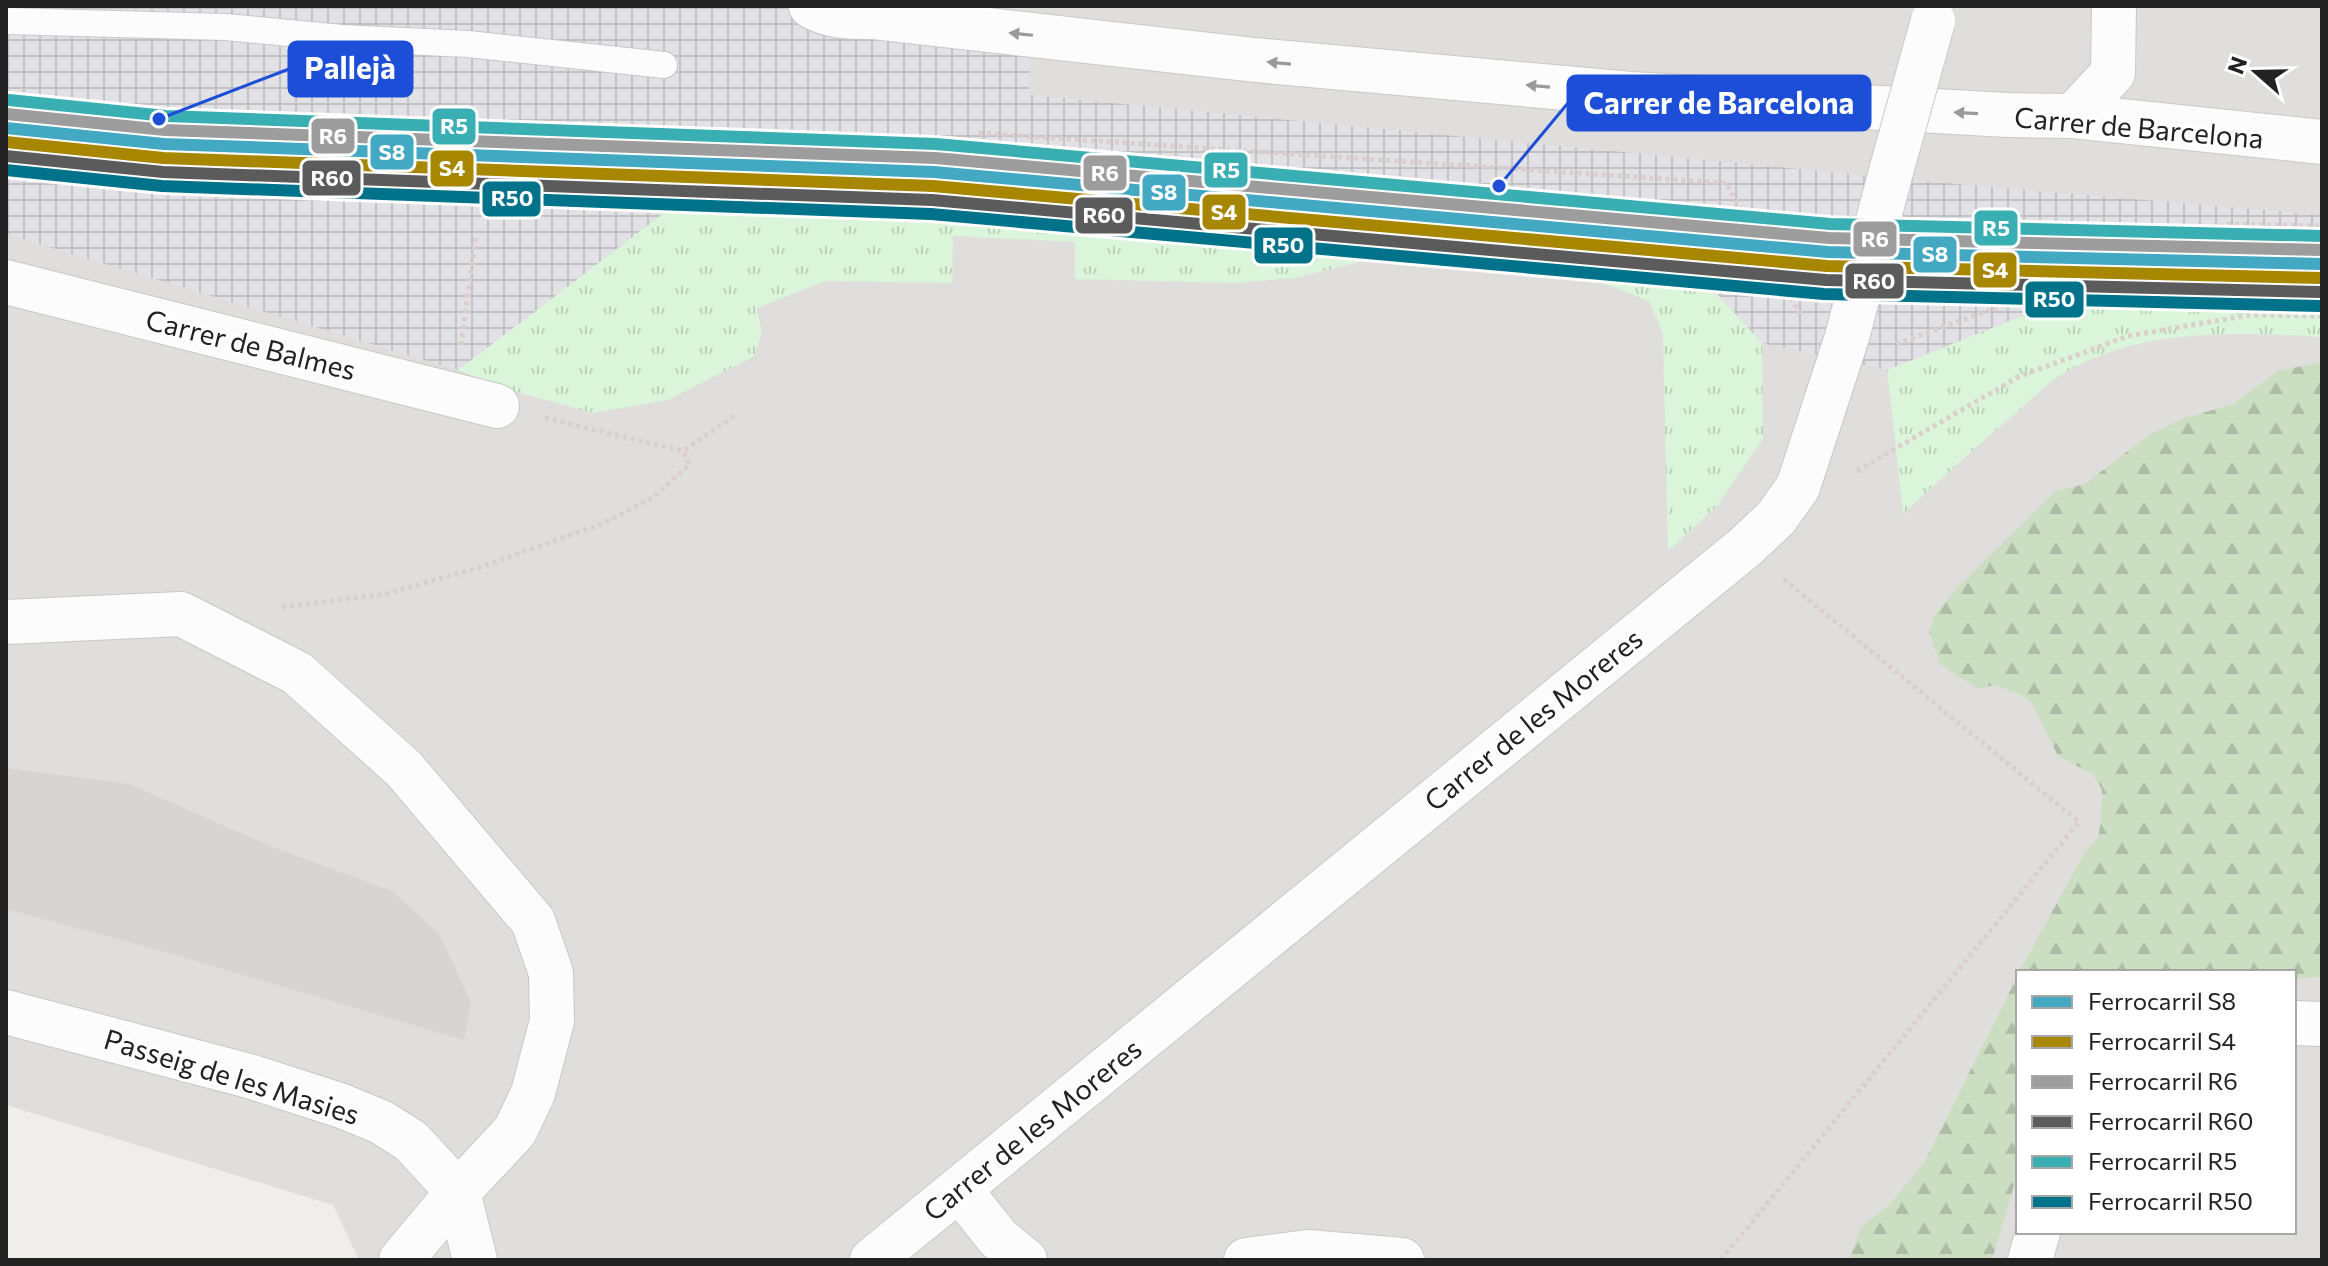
<svg xmlns="http://www.w3.org/2000/svg" width="2328" height="1266" font-family="Commissioner,sans-serif">
	<defs>
		<pattern id="forest-firs" width="22" height="20" patternUnits="userSpaceOnUse" patternTransform="scale(2)"><rect width="22" height="20" fill="#cbdec1"/><path d="M5 1l3.5 6h-7zM16 11l3.5 6h-7z" fill="#aebea6"/></pattern>
		<pattern id="park-tufts" width="24" height="20" patternUnits="userSpaceOnUse" patternTransform="scale(2)"><rect width="24" height="20" fill="#daf5da"/><path d="M3 7l-1-3M5 7V3M7 7l1-3M15 17l-1-3M17 17v-4M19 17l1-3" fill="none" stroke="#bbd2bb"/></pattern>
		<pattern id="plaza-grid" width="8" height="8" patternUnits="userSpaceOnUse" patternTransform="scale(2)"><rect width="8" height="8" fill="#e2e1e5"/><path d="M0 4h8M4 0v8" fill="none" stroke="#c2c1c4"/></pattern>
	</defs>
	<rect width="100%" height="100%" fill="#f0eeeb"/>
	<path fill="#dfdedc" fill-rule="evenodd" d="M6 6H2322V1260H359L333 1205 6 1105ZM2018 972H2294V1232H2018Z"/>
	<path fill="url(#forest-firs)" d="M2322 362V977L2294 979V972H2019L2085 852 2098 838 2101 822 2102 790 2094 775 2058 756 2032 703 2020 694 1994 685 1978 689 1940 664 1929 632 1934 616 1960 585 2056 491 2085 484 2150 434 2182 419 2233 404 2278 371Z
		M2018 975V1172L1992 1260H1849L1861 1227 1889 1205 1924 1163Z"/>
	<path fill="url(#park-tufts)" d="M719 171 1077 189 1539 227C1570 228 1603 228 1632 237 1686 253 1726 303 1762 343L1763 439 1717 506 1668 551 1663 334 1649 301 1567 269 1430 249 1398 252 1295 278 1233 283 1075 279V242L953 236 952 283 825 281 757 308 762 333 754 356 668 400 593 413 506 389 458 370Z
		M2228 241 2322 248V337C2234 332 2137 327 2059 376 2044 386 2031 400 2017 412 1978 445 1940 480 1903 514L1887 370 2012 320 2110 288Z"/>
	<path fill="url(#plaza-grid)" d="M6 6H804L1026 40 1030 57 1029 95 1945 183 2322 215V248L2228 241 2110 288 2011 320 1887 370 1762 343 1721 298 1678 260 1634 237 1587 229 1539 227 1077 189 719 171 458 370 6 234Z"/>
	<path fill="#d7d4d2" d="M6 768 129 784 270 846 392 891 439 934 471 1002 464 1040 162 951 6 909Z"/>
	<g fill="none" stroke-linecap="round" stroke-linejoin="round">
		<defs>
			<path id="lane" d="M6 21 226 27 341 38 468 44 664 65"/>
			<path id="street" d="M811 6C829 17 851 17 872 17L1255 60 1631 94 2007 115 2073 116 2322 142
				M2073 116 2113 73 2114 6
				M6 282 497 406
				M6 622 181 614 297 673 404 769 533 921 551 973 552 1021 533 1093 515 1131 458 1192 401 1260
				M6 1012 249 1076 342 1106 381 1122 411 1141 458 1192 475 1260
				M2294 1023 2322 1024
				M959 1189 998 1238 1025 1260
				M872 1260 1745 547 1776 518 1798 487 1847 337 1892 168
				M1246 1260 1308 1252 1402 1260
				M2030 1260 2038 1232"/>
		</defs>
		<use href="#lane" stroke="#c9c8c7" stroke-width="28"/>
		<use href="#street" stroke="#c9c8c7" stroke-width="46"/>
		<path stroke="#dccecd" stroke-width="5" stroke-dasharray="4 4" stroke-linecap="butt" d="M177 121 195 122
			M979 133 1726 183 1802 317
			M6 168 57 173
			M1896 344 2228 224 2322 226
			M461 345 476 235
			M545 418 683 451 736 415
			M1857 471 2018 377 2128 336 2250 315 2322 316
			M282 607 385 594 478 568 602 524 652 498 690 464 683 451
			M1721 1260 2079 822 1781 577"/>
		<use href="#lane" stroke="#fdfcfc" stroke-width="26"/>
		<use href="#street" stroke="#fdfcfc" stroke-width="44"/>
		<defs>
			<path id="street-bridge" d="M1892 168 1933 21"/>
		</defs>
		<use href="#street-bridge" stroke="#c9c8c7" stroke-width="46" stroke-linecap="butt"/>
		<use href="#street-bridge" stroke="#fdfcfc" stroke-width="44"/>
		<defs>
			<path id="rail-1" d="M6 128 164 144 934 172 1828 252 2322 264"/>
			<path id="rail-2" d="M6 142 163 158 933 186 1827 266 2322 278"/>
			<path id="rail-3" d="M7 114 165 130 935 158 1829 238 2322 250"/>
			<path id="rail-4" d="M6 156 163 172 932 200 1826 280 2321 292"/>
			<path id="rail-5" d="M9 100 166 116 936 144 1830 224 2322 236"/>
			<path id="rail-6" d="M6 170 162 186 931 214 1824 294 2321 306"/>
		</defs>
		<use href="#rail-1" stroke="#fff" stroke-width="18"/>
		<use href="#rail-2" stroke="#fff" stroke-width="18"/>
		<use href="#rail-3" stroke="#fff" stroke-width="18"/>
		<use href="#rail-4" stroke="#fff" stroke-width="18"/>
		<use href="#rail-5" stroke="#fff" stroke-width="18"/>
		<use href="#rail-6" stroke="#fff" stroke-width="18"/>
		<use href="#rail-1" stroke="#43a8c2" stroke-width="12"/>
		<use href="#rail-2" stroke="#a78600" stroke-width="12"/>
		<use href="#rail-3" stroke="#9d9d9d" stroke-width="12"/>
		<use href="#rail-4" stroke="#5b5b5b" stroke-width="12"/>
		<use href="#rail-5" stroke="#3aafb3" stroke-width="12"/>
		<use href="#rail-6" stroke="#00738a" stroke-width="12"/>
	</g>
	<defs><path id="oneway-solid" d="M-6-.8H1V-3.2L6.5 0L1 3.2V.8H-6Z" transform="scale(2)"/></defs>
	<g fill="#9a9a9a">
		<use href="#oneway-solid" transform="translate(1021 34) rotate(-174)"/>
		<use href="#oneway-solid" transform="translate(1279 63) rotate(-175)"/>
		<use href="#oneway-solid" transform="translate(1538 86) rotate(-175)"/>
		<use href="#oneway-solid" transform="translate(1966 113) rotate(-177)"/>
	</g>
	<g text-anchor="middle" dominant-baseline="central" stroke-width="6" stroke-linejoin="round" paint-order="stroke">
		<g font-size="28" fill="#222" stroke="#fff">
			<text transform="translate(2139 127) rotate(5)">Carrer de Barcelona</text>
			<text transform="translate(251 344) rotate(14)">Carrer de Balmes</text>
			<text transform="translate(1533 719) rotate(-39)">Carrer de les Moreres</text>
			<text transform="translate(232 1076) rotate(17)">Passeig de les Masies</text>
			<text transform="translate(1032 1129) rotate(-39)">Carrer de les Moreres</text>
		</g>
	</g>
	<path fill="none" stroke="#1d4ed8" stroke-width="3" d="M159 119L289 69M1499 186L1568 103"/>
	<g fill="#1d4ed8" stroke="#fff" stroke-width="3">
		<circle cx="159" cy="119" r="8"/>
		<circle cx="1499" cy="186" r="8"/>
	</g>
	<g fill="#1d4ed8" stroke="#1d4ed8" stroke-width="3">
		<rect x="289" y="42" width="123" height="54" rx="8"/>
		<rect x="1568" y="76" width="302" height="54" rx="8"/>
	</g>
	<g font-size="30" text-anchor="middle" font-weight="bold" fill="#fff">
		<text x="350" y="79">Pallejà</text>
		<text x="1719" y="114">Carrer de Barcelona</text>
	</g>
	<g stroke="#fff" stroke-width="3">
		<rect x="431" y="107" width="46" height="39" rx="8" fill="#3aafb3"/>
		<rect x="310" y="117" width="46" height="38" rx="8" fill="#9d9d9d"/>
		<rect x="369" y="133" width="46" height="38" rx="8" fill="#43a8c2"/>
		<rect x="429" y="149" width="46" height="39" rx="8" fill="#a78600"/>
		<rect x="1203" y="151" width="46" height="38" rx="8" fill="#3aafb3"/>
		<rect x="1082" y="154" width="46" height="38" rx="8" fill="#9d9d9d"/>
		<rect x="301" y="159" width="61" height="38" rx="8" fill="#5b5b5b"/>
		<rect x="1141" y="173" width="46" height="39" rx="8" fill="#43a8c2"/>
		<rect x="481" y="180" width="61" height="38" rx="8" fill="#00738a"/>
		<rect x="1201" y="193" width="46" height="38" rx="8" fill="#a78600"/>
		<rect x="1074" y="196" width="60" height="39" rx="8" fill="#5b5b5b"/>
		<rect x="1973" y="209" width="46" height="38" rx="8" fill="#3aafb3"/>
		<rect x="1852" y="220" width="46" height="38" rx="8" fill="#9d9d9d"/>
		<rect x="1253" y="226" width="61" height="39" rx="8" fill="#00738a"/>
		<rect x="1912" y="235" width="46" height="39" rx="8" fill="#43a8c2"/>
		<rect x="1972" y="251" width="46" height="38" rx="8" fill="#a78600"/>
		<rect x="1844" y="262" width="61" height="38" rx="8" fill="#5b5b5b"/>
		<rect x="2024" y="280" width="61" height="39" rx="8" fill="#00738a"/>
	</g>
	<g font-size="22" text-anchor="middle" font-weight="bold" fill="#fff">
		<text x="454" y="134">R5</text>
		<text x="333" y="144">R6</text>
		<text x="392" y="160">S8</text>
		<text x="452" y="176">S4</text>
		<text x="1226" y="178">R5</text>
		<text x="1105" y="181">R6</text>
		<text x="332" y="186">R60</text>
		<text x="1164" y="200">S8</text>
		<text x="512" y="206">R50</text>
		<text x="1224" y="220">S4</text>
		<text x="1104" y="223">R60</text>
		<text x="1996" y="236">R5</text>
		<text x="1875" y="247">R6</text>
		<text x="1283" y="253">R50</text>
		<text x="1935" y="262">S8</text>
		<text x="1995" y="278">S4</text>
		<text x="1874" y="289">R60</text>
		<text x="2054" y="307">R50</text>
	</g>
	<rect width="2328" height="1266" fill="none" stroke="#222222" stroke-width="16"/>
	<rect x="2016" y="970" width="280" height="264" fill="#ffffff" stroke="#a7a7a7" stroke-width="2"/>
	<rect x="2032" y="996" width="40" height="12" fill="#43a8c2" stroke="#a7a7a7" stroke-width="2"/>
	<text x="2088" y="1010" font-size="24" fill="#222222">Ferrocarril S8</text>
	<rect x="2032" y="1036" width="40" height="12" fill="#a78600" stroke="#a7a7a7" stroke-width="2"/>
	<text x="2088" y="1050" font-size="24" fill="#222222">Ferrocarril S4</text>
	<rect x="2032" y="1076" width="40" height="12" fill="#9d9d9d" stroke="#a7a7a7" stroke-width="2"/>
	<text x="2088" y="1090" font-size="24" fill="#222222">Ferrocarril R6</text>
	<rect x="2032" y="1116" width="40" height="12" fill="#5b5b5b" stroke="#a7a7a7" stroke-width="2"/>
	<text x="2088" y="1130" font-size="24" fill="#222222">Ferrocarril R60</text>
	<rect x="2032" y="1156" width="40" height="12" fill="#3aafb3" stroke="#a7a7a7" stroke-width="2"/>
	<text x="2088" y="1170" font-size="24" fill="#222222">Ferrocarril R5</text>
	<rect x="2032" y="1196" width="40" height="12" fill="#00738a" stroke="#a7a7a7" stroke-width="2"/>
	<text x="2088" y="1210" font-size="24" fill="#222222">Ferrocarril R50</text>
	<g transform="translate(2256 72) rotate(290)" stroke="#ffffff" stroke-width="6" paint-order="stroke">
	<path d="M0-6L14 30L0 20L-14 30Z" fill="#222222"/>
	<text y="-12" font-size="22" font-weight="bold" text-anchor="middle" fill="#222222">N</text>
	</g>
</svg>
